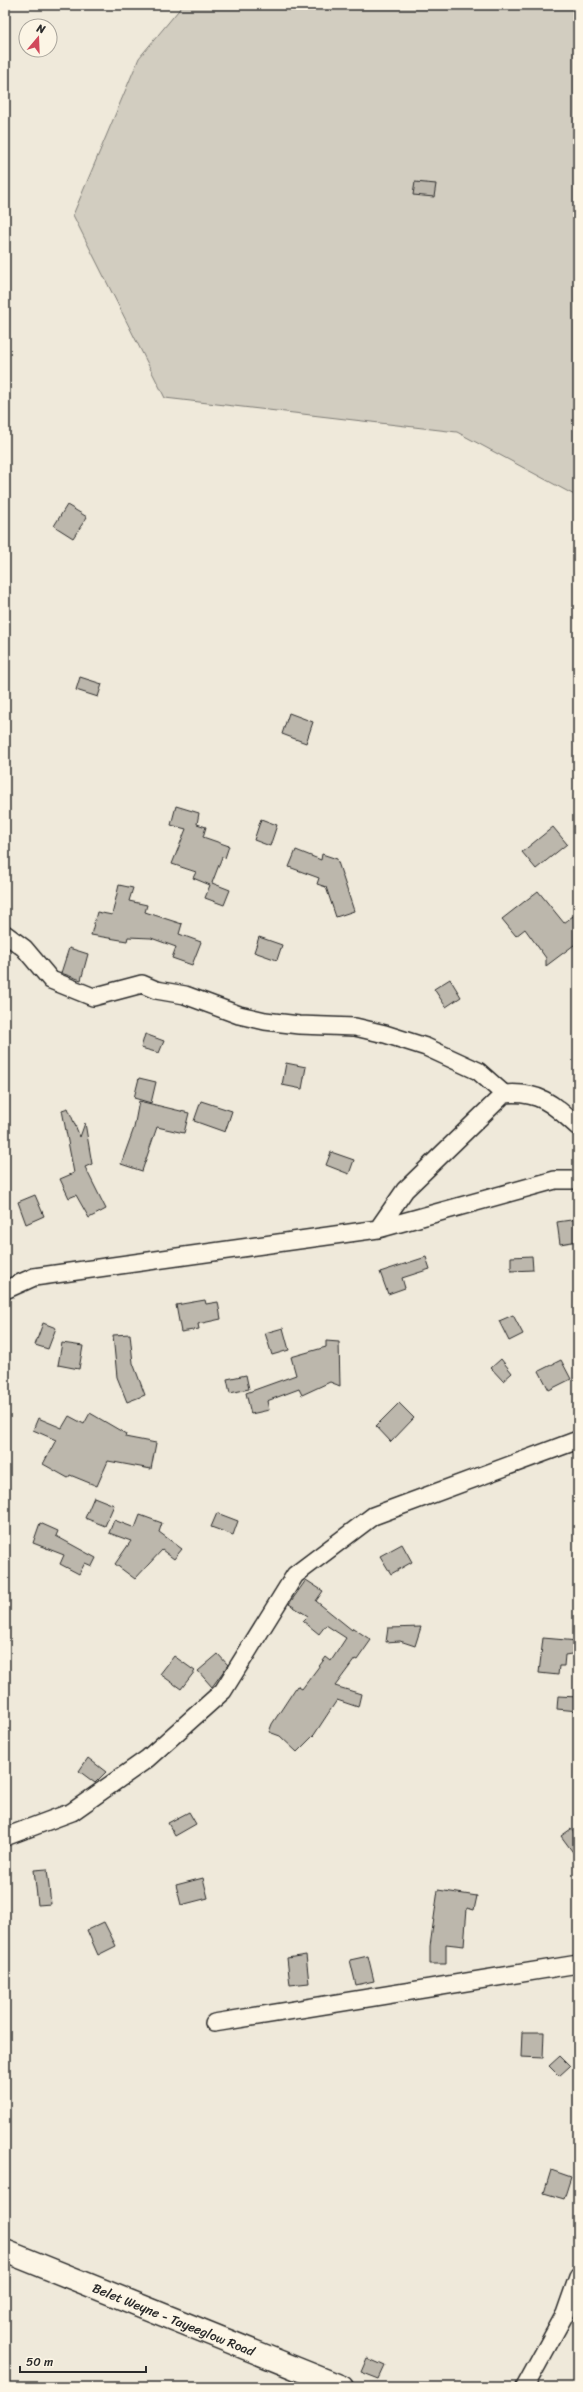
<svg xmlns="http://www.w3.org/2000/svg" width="583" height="2392" font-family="Sriracha,sans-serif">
	<rect width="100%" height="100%" fill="#efe9da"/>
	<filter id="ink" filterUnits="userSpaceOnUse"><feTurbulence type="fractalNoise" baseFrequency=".025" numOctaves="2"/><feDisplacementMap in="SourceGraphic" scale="8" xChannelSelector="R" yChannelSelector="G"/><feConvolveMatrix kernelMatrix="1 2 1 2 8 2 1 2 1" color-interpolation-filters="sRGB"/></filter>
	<g filter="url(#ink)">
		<path fill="#d2cdc0" stroke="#7e7c76" d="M183 5H578V497L457 432 165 398 73 215 139 58Z"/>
		<path fill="#bcb7ac" stroke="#2b2b2b" d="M415 182 436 184 434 197 413 195Z
			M67 505 87 517 73 538 54 526Z
			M80 677 102 684 98 697 76 690Z
			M289 713 313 722 306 743 282 734Z
			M176 806 199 813 197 824 206 827 203 837 229 846 225 858 222 857 212 883 230 890 224 905 205 898 210 885 193 878 196 872 172 864 186 829 171 825Z
			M261 819 277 825 270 846 254 840Z
			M553 827 567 844 536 869 522 852Z
			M296 850 321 860 322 854 337 859 354 911 336 917 326 887 317 884 319 878 289 867Z
			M119 885 133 888 129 901 147 905 145 912 182 924 179 934 201 942 192 965 172 958 176 947 151 938 128 937 127 941 91 935 97 912 112 915Z
			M538 891 564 923 573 916 578 923V942L546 966V958L525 929 516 936 502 919Z
			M259 937 282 945 277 960 254 952Z
			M69 948 88 954 81 980 61 973Z
			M450 979 461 997 446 1007 434 989Z
			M145 1034 164 1041 159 1053 141 1048Z
			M286 1063 306 1067 302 1089 282 1085Z
			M139 1078 156 1082 151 1103 134 1098Z
			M139 1101 189 1113 184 1133 157 1127 142 1171 121 1164 134 1128Z
			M201 1101 232 1111 225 1132 194 1121Z
			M68 1108 80 1137 85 1123 92 1164 85 1167 106 1209 89 1218 76 1195 69 1198 60 1179 74 1173 62 1110Z
			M331 1152 354 1160 349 1174 326 1165Z
			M35 1195 44 1216 26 1224 18 1202Z
			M578 1219V1241L560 1244 557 1222Z
			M532 1256 533 1270 511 1271V1257Z
			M426 1257 430 1269 402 1278 405 1288 388 1294 380 1272Z
			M205 1300 206 1304 218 1302 221 1319 198 1324 199 1329 181 1332 176 1305Z
			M513 1315 523 1334 509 1341 499 1321Z
			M43 1323 56 1328 48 1349 35 1345Z
			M283 1328 289 1350 272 1355 265 1333Z
			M130 1334 133 1363 145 1395 127 1402 117 1377 113 1335Z
			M326 1341 339 1342 340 1386 330 1382 302 1395 299 1389 267 1401 269 1410 251 1414 246 1393 296 1375 291 1357 326 1347Z
			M62 1343 83 1346 79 1369 58 1365Z
			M501 1359 512 1373 503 1381 491 1368Z
			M561 1360 571 1379 549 1390 539 1371Z
			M246 1375 249 1389 230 1393 227 1379Z
			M399 1403 414 1418 391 1442 376 1426Z
			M90 1413 126 1434 125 1437 156 1443 151 1469 108 1461 97 1486 70 1475 68 1478 43 1464 56 1440 33 1430 38 1418 62 1428 69 1416 84 1424Z
			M94 1497 114 1505 105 1526 85 1518Z
			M217 1513 238 1521 233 1535 211 1527Z
			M140 1515 162 1523 159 1532 182 1549 174 1559 162 1550 135 1579 115 1564 131 1541 109 1533 114 1520 135 1528Z
			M40 1523 58 1531 56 1536 96 1558 92 1566 85 1563 79 1574 60 1564 64 1555 33 1543Z
			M402 1544 412 1562 391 1574 380 1556Z
			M306 1580 323 1591 316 1601 352 1630 353 1628 371 1640 357 1660 355 1659 335 1686 361 1694 358 1707 337 1700 314 1735 297 1752 280 1736 269 1732 272 1724 297 1686 302 1689 326 1657 331 1661 346 1638 326 1625 319 1634 303 1621 308 1616 289 1604Z
			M421 1627 415 1646 400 1641 386 1642 388 1628Z
			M543 1638 578 1641V1653L565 1655 564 1666H559L558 1675 539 1673Z
			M218 1654 228 1665 212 1687 198 1671Z
			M174 1656 195 1671 181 1689 160 1674Z
			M558 1696 578 1697V1711L557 1709Z
			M88 1758 106 1772 95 1783 79 1771Z
			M189 1812 196 1824 175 1836 168 1823Z
			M571 1829 578 1838V1859L561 1836Z
			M47 1869 51 1904 38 1905 34 1870Z
			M203 1878 208 1898 181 1905 176 1885Z
			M438 1890 477 1896 474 1910 467 1908 464 1946 446 1944V1964H430V1946Z
			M104 1922 116 1946 98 1955 87 1930Z
			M306 1955 309 1983 290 1985 287 1958Z
			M368 1956 374 1981 356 1985 350 1960Z
			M522 2032H544L543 2058 521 2057Z
			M560 2056 570 2066 559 2076 549 2066Z
			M551 2170 571 2177 564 2199 544 2193Z
			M367 2358 385 2366 379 2379 361 2372Z"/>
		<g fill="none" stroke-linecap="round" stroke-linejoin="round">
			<defs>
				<path id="minor" d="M5 934 24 948 51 980 93 997 142 984 156 990 185 995 239 1015 265 1021 299 1025 355 1027 385 1034 426 1047 478 1071 504 1094
					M378 1229 405 1190 504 1094C540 1091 553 1104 578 1127
					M5 1290 34 1277 378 1229 555 1180H578
					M5 1837 72 1812 147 1759 223 1691 295 1575 373 1516 578 1440
					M214 2023 578 1964
					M525 2387 565 2314 578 2277"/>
				<g id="major">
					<path id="s1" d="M5 2251 342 2387"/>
				</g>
			</defs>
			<use href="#minor" stroke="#2b2b2b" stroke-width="20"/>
			<use href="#major" stroke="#2b2b2b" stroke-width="25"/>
			<use href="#minor" stroke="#fcf5e5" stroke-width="17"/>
			<use href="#major" stroke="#fcf5e5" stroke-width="22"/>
		</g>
	</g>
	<g text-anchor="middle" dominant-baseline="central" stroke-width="4" stroke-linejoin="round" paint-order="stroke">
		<g font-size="13" fill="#2b2b2b" stroke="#fcf5e5">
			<text stroke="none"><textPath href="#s1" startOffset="182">Belet Weyne - Tayeeglow Road</textPath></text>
		</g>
	</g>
	<rect width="583" height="2392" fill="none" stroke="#fcf5e5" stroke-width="20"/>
	<rect x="10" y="10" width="563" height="2372" fill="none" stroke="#2b2b2b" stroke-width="1.5" filter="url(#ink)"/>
	<g transform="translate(38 38) rotate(19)"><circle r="19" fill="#fcf5e5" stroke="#a8a49b"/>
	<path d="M0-3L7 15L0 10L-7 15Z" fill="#d1495b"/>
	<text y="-6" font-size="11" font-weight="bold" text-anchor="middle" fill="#2b2b2b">N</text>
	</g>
	<path d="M20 2366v6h126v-6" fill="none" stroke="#2b2b2b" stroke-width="2"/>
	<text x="26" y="2366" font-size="12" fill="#2b2b2b" stroke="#fcf5e5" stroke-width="3" paint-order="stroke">50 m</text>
</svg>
